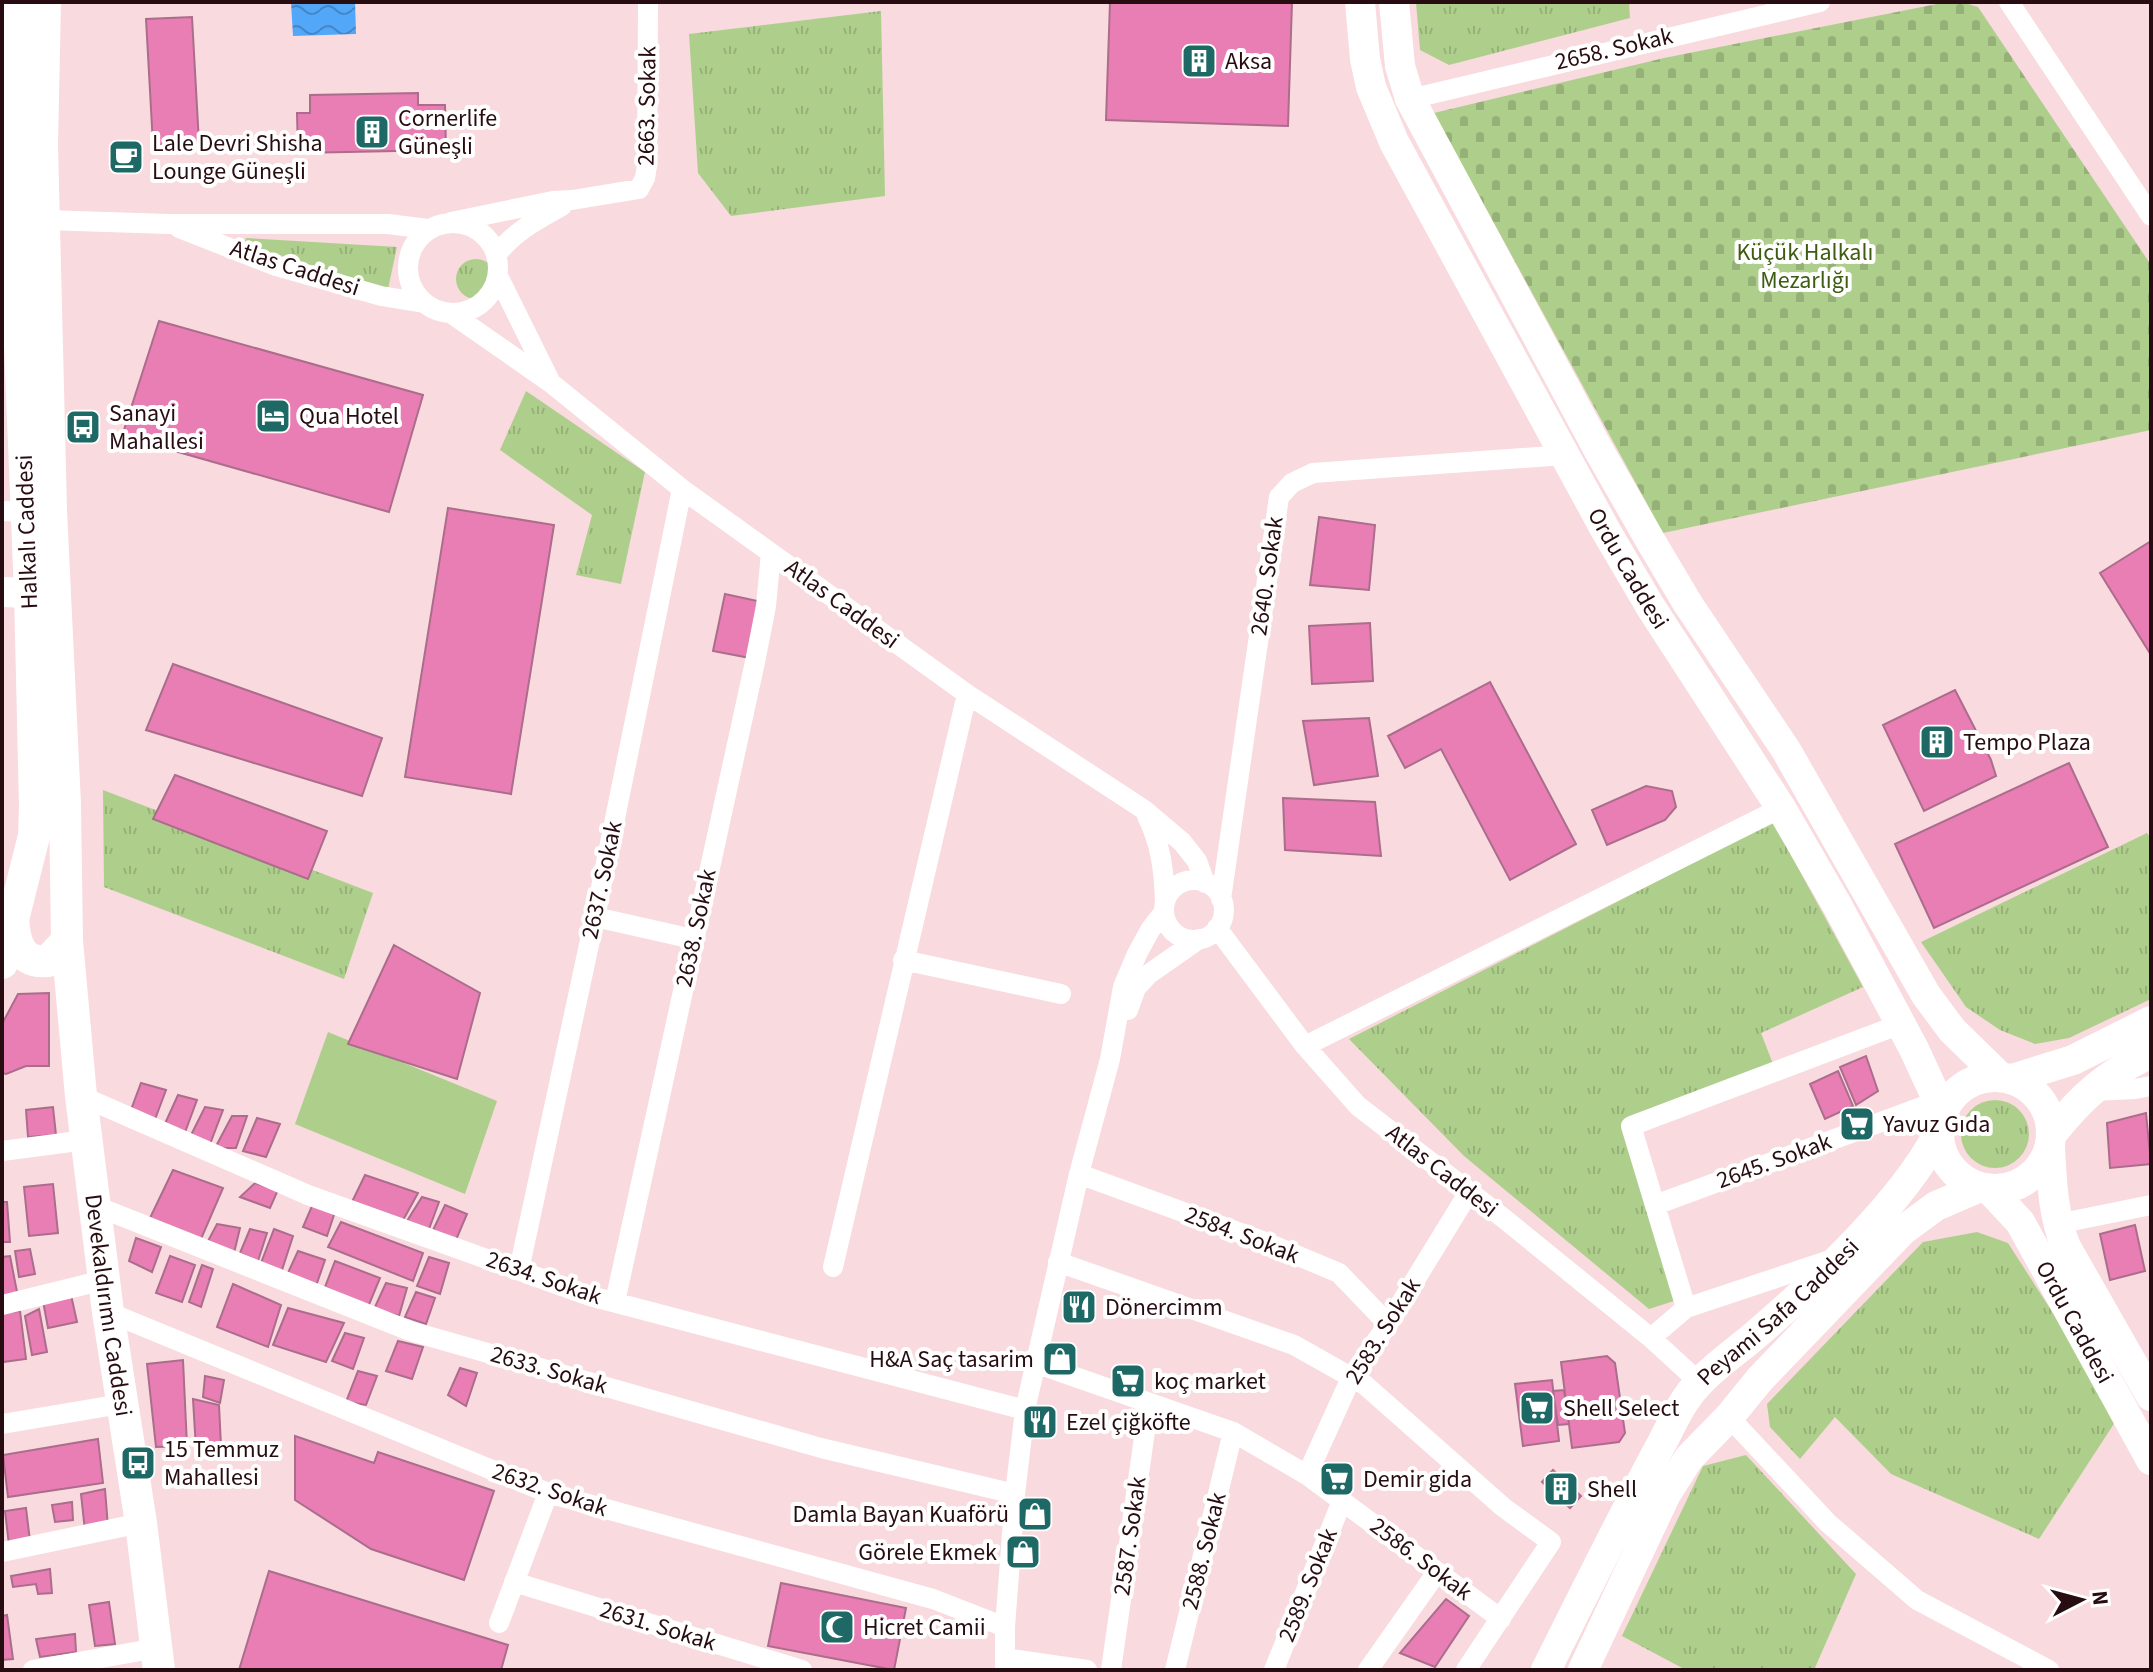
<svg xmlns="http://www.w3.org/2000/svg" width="2153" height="1672" font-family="'Source Sans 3',sans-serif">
	<defs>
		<pattern id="grass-tufts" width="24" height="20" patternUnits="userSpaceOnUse" patternTransform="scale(2)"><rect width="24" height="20" fill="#aecf8c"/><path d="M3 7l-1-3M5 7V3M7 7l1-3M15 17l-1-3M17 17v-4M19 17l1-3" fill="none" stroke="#96b178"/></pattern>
		<pattern id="cemetery-stones" width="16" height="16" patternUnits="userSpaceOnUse" patternTransform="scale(2)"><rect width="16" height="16" fill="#aecf8c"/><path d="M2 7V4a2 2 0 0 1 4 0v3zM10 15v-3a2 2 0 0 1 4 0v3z" fill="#96b178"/></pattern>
		<pattern id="water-waves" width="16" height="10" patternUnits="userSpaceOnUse" patternTransform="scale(2)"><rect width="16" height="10" fill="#52a7f8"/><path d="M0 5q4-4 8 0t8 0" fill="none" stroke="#4486c7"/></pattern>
	</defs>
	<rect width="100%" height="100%" fill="#f9dade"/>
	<path fill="url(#grass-tufts)" d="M1416 2H1629L1630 18 1449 65 1420 50Z
		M881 11 885 196 731 216 698 173 689 34Z
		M246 238 397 247 388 289 244 244Z
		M456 279a20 20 0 1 1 40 0a20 20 0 1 1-40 0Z
		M526 391 645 472 621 584 576 575 592 515 500 450Z
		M103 790 373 893 344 979 104 887Z
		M1773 822 1863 987 1761 1033 1773 1064 1622 1124 1674 1301 1649 1309 1464 1156 1349 1039Z
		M2147 833 2151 839V999L2069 1038 2035 1044 2000 1030 1966 1007 1921 942Z
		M1961 1134a34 34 0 1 1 68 0a34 34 0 1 1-68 0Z
		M1977 1232 2008 1243 2119 1416 2039 1539 1891 1474 1835 1417 1800 1459 1770 1427 1767 1404 1923 1242Z
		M1746 1455 1856 1574 1814 1670H1686L1622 1636 1703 1466Z"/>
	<path fill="url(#cemetery-stones)" d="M1947 2H1962L1978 7 2151 265V430L1663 533 1434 113 1664 58Z"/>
	<path fill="#aecf8c" d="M328 1032 497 1101 465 1194 295 1124Z"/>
	<path fill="url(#water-waves)" d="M291 2H355L356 34 293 36Z"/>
	<path fill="#e97eb5" stroke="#ab6d8b" stroke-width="2" d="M1110 2H1292L1288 126 1106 120Z
		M192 17 199 143 153 145 146 19Z
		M418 93V105H445L446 150 298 153 297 113H310V95Z
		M159 321 423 395 389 512 122 436Z
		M448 508 554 525 511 794 405 777Z
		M1319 517 1375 525 1369 590 1310 585Z
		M2151 541V655L2100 573Z
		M725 594 762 602 750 658 713 651Z
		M1370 623 1373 681 1312 684 1309 626Z
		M173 664 382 738 362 796 146 730Z
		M1490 682 1576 844 1510 880 1441 749 1405 768 1388 736Z
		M1955 690 1991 760 1996 776 1924 811 1883 725Z
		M1369 718 1378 776 1314 785 1303 721Z
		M2069 763 2108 847 1934 928 1895 844Z
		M175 775 327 831 308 879 153 819Z
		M1646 786 1672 791 1676 807 1665 820 1607 845 1592 810Z
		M1283 798 1375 802 1381 856 1285 850Z
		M394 945 480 993 457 1079 348 1044Z
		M49 993V1066H26L6 1074 2 1073V1024L18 994Z
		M1866 1056 1878 1091 1856 1105 1840 1067Z
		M1838 1071 1853 1106 1825 1119 1810 1084Z
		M141 1083 166 1090 154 1122 129 1115Z
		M178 1095 197 1100 184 1135 163 1128Z
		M53 1107 56 1135 28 1137 26 1110Z
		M205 1107 223 1110 210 1144 190 1137Z
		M2146 1113 2151 1164 2110 1168 2107 1123Z
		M232 1116H247L236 1148H215Z
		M257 1118 280 1124 266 1157 243 1151Z
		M173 1170 223 1188 201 1239 150 1218Z
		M365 1175 418 1193 402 1222 351 1204Z
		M255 1183 278 1190 270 1208 240 1197Z
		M53 1184 58 1233 29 1236 24 1187Z
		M422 1197 439 1202 429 1229 407 1221Z
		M2 1202H7L10 1242H2Z
		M445 1205 467 1214 456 1240 433 1230Z
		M312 1206 335 1212 327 1236 303 1227Z
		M341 1222 423 1253 413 1281 328 1247Z
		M217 1224 240 1228 234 1253 208 1241Z
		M2135 1225 2145 1271 2110 1280 2100 1234Z
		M250 1229 267 1233 258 1261 240 1253Z
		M274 1229 293 1236 281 1273 261 1263Z
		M136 1238 161 1247 152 1272 129 1261Z
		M30 1249 35 1274 19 1277 15 1251Z
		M298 1251 325 1260 316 1286 287 1275Z
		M10 1256 18 1297 2 1300V1257Z
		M170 1256 195 1265 182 1302 156 1293Z
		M429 1257 449 1263 440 1294 417 1286Z
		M335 1261 380 1278 368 1307 325 1287Z
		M202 1265 213 1269 201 1307 189 1302Z
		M386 1283 407 1288 399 1316 374 1309Z
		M233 1284 281 1305 268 1347 217 1327Z
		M416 1292 435 1298 426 1324 405 1317Z
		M71 1295 77 1322 48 1328 43 1301Z
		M288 1308 344 1323 326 1362 273 1345Z
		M39 1309 47 1352 32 1355 25 1316Z
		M20 1311 26 1359 3 1362 2 1313Z
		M345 1333 364 1338 353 1369 332 1361Z
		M398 1341 423 1347 412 1379 386 1371Z
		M1607 1356 1615 1363 1625 1433 1619 1442 1572 1448 1561 1362Z
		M183 1360 187 1446 156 1447 147 1364Z
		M460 1368 477 1373 466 1406 448 1395Z
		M358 1371 377 1376 366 1405 346 1402Z
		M205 1376 224 1380 220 1403 203 1397Z
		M1552 1380 1559 1441 1523 1446 1515 1384Z
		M1564 1390 1569 1424 1558 1425 1553 1391Z
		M193 1399 219 1405 221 1446 196 1449Z
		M295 1436 374 1463 378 1452 494 1491 464 1580 371 1549 295 1500Z
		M98 1439 103 1483 8 1497 3 1455Z
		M1553 1470 1581 1496 1570 1508 1542 1482Z
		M105 1489 108 1527 85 1531 81 1494Z
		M72 1502 73 1520 55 1522 52 1505Z
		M26 1508 30 1541 9 1545 5 1511Z
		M50 1569 52 1593 38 1594 36 1584 13 1587 11 1576Z
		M269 1571 508 1645 501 1670H239Z
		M781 1583 906 1608 894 1670 768 1646Z
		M1446 1599 1469 1616 1435 1667 1400 1653Z
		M109 1602 115 1644 95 1646 89 1605Z
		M7 1615 13 1659 2 1660V1616Z
		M75 1634 76 1652 40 1657 36 1639Z"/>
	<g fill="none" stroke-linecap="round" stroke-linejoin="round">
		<path stroke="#fff" stroke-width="20" d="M2009 2 2151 216
			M1410 99 1820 2
			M45 220 168 224H388L428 229
			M451 222 553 201 572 200 639 189 645 178 647 166 648 2
			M408 268a45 45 0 1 1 90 0a45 45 0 1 1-90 0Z
			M179 228 276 266 381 296 424 303
			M497 254C515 231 537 220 562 206
			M498 276 549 379
			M452 314 551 383 682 489 967 694 1143 809 1182 842 1197 861 1205 883
			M2 511 25 512
			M1147 816C1161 844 1164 871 1165 902
			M1164 910a30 30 0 1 1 60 0a30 30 0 1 1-60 0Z
			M1221 899 1279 497 1292 483 1313 473 1565 455
			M595 917 693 939
			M1217 928 1305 1046 1358 1106 1502 1217 1651 1338 1699 1382
			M903 960 1061 994
			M1128 1010 1136 988 1149 974 1199 939
			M1305 1046 1781 808
			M2093 1091 2135 1089 2151 1086
			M81 1096 308 1195 590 1296 1025 1410
			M2 1151 86 1140
			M1079 1174 1265 1242 1339 1273 1388 1324
			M1655 1205 1938 1101
			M96 1206 410 1331 821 1448 1015 1494
			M2057 1224 2151 1205
			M1058 1262 1294 1345 1365 1385 1503 1507 1551 1542 1466 1670
			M833 1267 967 694
			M519 1270 595 917 682 489
			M615 1302 755 662 766 606 771 553
			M2 1305 104 1280
			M1686 1308 1631 1126 1901 1024
			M108 1312 548 1493 933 1599 1005 1627
			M1651 1338 1686 1308 1833 1259
			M1035 1363 1233 1432 1307 1475 1501 1619
			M1729 1417 1828 1523 1917 1600 2049 1670
			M2 1424 121 1404
			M1307 1475 1351 1378 1388 1324 1469 1192
			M2 1552 141 1523
			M514 1582 802 1670
			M499 1623 548 1493
			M1005 1658 1087 1670
			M33 1670 157 1648
			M1005 1670V1627L1015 1494 1025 1410 1079 1174 1110 1059 1123 987 1137 954 1150 930 1164 912
			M1111 1670 1149 1403
			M1175 1670 1233 1432
			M1274 1670 1342 1501
			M1368 1670 1437 1572"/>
		<g stroke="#fff" stroke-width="30">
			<path id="s1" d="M1360 2 1365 59 1371 87 1394 142 1606 531 1650 606 1781 808 1837 905 1914 1049 1938 1101 1941 1117"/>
			<path d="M1394 2 1400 66 1410 99 1598 449 1650 540 1688 604 1786 750 1926 995 1952 1030 1999 1076"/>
			<path d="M2 592 30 593"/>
			<circle cx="1995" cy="1133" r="56"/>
			<path d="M2012 1079 2073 1060 2151 1021"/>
			<path d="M2052 1134C2081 1097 2108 1073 2151 1053"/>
			<path d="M2050 1149C2052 1183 2053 1215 2066 1247L2151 1396"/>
			<path id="s2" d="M1990 1190 2020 1222 2151 1460"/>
			<path id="s3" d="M1546 1670C1582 1598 1618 1525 1656 1454 1669 1431 1681 1400 1700 1382 1718 1363 1741 1348 1760 1331 1820 1279 1901 1204 1938 1134"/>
			<path d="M1583 1670 1666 1494 1689 1458 1729 1417 1760 1379 1902 1231 1936 1206 1978 1188"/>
		</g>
		<g stroke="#fff" stroke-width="32">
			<path id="s4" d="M45 2 42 145 51 510 65 804 67 941 81 1096 108 1312 141 1523 159 1670"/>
			<path d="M13 916C14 939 18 964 48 961L67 941"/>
			<path d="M2 963 34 836 35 806 30 593 17 271 20 2"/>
		</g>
	</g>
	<defs>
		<symbol id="building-square" viewBox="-11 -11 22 22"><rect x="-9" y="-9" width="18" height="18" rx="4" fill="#1e6965" stroke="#fff"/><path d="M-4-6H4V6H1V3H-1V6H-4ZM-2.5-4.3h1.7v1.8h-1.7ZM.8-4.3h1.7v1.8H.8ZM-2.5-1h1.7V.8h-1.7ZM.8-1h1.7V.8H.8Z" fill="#fff"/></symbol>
		<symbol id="cafe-square" viewBox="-11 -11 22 22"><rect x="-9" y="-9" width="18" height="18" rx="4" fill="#1e6965" stroke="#fff"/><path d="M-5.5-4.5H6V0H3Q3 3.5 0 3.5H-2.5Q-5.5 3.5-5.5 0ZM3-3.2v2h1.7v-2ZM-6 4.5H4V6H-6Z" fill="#fff"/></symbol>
		<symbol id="hotel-square" viewBox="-11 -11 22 22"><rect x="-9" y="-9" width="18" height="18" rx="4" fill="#1e6965" stroke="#fff"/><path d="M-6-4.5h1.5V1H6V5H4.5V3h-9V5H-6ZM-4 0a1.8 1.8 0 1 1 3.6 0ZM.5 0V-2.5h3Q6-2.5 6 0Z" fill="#fff"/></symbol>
		<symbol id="bus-square" viewBox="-11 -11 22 22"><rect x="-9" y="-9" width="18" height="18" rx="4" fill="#1e6965" stroke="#fff"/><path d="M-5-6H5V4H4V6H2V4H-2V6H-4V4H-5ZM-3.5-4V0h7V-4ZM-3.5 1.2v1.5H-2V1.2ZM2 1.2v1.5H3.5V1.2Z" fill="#fff"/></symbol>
		<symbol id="supermarket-square" viewBox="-11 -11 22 22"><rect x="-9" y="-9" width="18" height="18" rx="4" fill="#1e6965" stroke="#fff"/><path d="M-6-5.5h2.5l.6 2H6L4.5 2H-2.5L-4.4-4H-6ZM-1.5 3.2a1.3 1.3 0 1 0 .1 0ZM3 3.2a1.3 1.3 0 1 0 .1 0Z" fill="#fff"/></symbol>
		<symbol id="restaurant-square" viewBox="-11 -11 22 22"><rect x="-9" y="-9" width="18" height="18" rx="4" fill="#1e6965" stroke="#fff"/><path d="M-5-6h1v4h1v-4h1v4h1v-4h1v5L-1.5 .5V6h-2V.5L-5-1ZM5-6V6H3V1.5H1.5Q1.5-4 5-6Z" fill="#fff"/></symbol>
		<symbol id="shop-square" viewBox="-11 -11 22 22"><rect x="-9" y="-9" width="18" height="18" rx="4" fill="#1e6965" stroke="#fff"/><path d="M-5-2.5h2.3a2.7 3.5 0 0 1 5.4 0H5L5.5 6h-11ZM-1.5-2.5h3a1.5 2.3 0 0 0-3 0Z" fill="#fff"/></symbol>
		<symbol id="mosque-square" viewBox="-11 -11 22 22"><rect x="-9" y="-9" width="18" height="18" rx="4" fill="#1e6965" stroke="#fff"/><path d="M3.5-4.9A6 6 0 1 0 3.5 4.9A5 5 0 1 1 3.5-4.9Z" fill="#fff"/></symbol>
	</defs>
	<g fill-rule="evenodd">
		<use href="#building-square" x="1179" y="41" width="40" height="40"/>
		<use href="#building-square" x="352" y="112" width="40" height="40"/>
		<use href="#cafe-square" x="106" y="137" width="40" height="40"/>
		<use href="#hotel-square" x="253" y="396" width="40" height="40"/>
		<use href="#bus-square" x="63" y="407" width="40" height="40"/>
		<use href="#building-square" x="1917" y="722" width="40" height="40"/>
		<use href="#supermarket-square" x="1837" y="1104" width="40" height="40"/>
		<use href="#restaurant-square" x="1059" y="1287" width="40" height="40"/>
		<use href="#shop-square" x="1040" y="1339" width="40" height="40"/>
		<use href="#supermarket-square" x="1108" y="1361" width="40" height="40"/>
		<use href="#supermarket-square" x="1517" y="1388" width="40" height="40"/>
		<use href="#restaurant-square" x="1020" y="1402" width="40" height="40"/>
		<use href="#bus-square" x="118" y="1443" width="40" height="40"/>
		<use href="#supermarket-square" x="1317" y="1459" width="40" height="40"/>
		<use href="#building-square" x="1541" y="1469" width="40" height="40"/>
		<use href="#shop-square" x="1015" y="1494" width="40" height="40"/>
		<use href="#shop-square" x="1003" y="1532" width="40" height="40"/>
		<use href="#mosque-square" x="817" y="1607" width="40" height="40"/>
	</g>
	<g text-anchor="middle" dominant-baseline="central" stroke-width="8" stroke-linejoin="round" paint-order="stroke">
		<g font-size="24" fill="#270d12" stroke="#fff">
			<text transform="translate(1614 49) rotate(-13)">2658. Sokak</text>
			<text transform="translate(647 106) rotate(-89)">2663. Sokak</text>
			<text transform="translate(295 268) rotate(18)">Atlas Caddesi</text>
			<text transform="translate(27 532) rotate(-92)">Halkalı Caddesi</text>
			<text stroke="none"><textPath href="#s1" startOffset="632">Ordu Caddesi</textPath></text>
			<text transform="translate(1267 576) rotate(-82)">2640. Sokak</text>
			<text transform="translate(842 604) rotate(36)">Atlas Caddesi</text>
			<text transform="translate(602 880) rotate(-78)">2637. Sokak</text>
			<text transform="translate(696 928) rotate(-78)">2638. Sokak</text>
			<text transform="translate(1774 1161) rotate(-20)">2645. Sokak</text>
			<text transform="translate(1442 1171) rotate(38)">Atlas Caddesi</text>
			<text transform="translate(1242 1235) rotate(21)">2584. Sokak</text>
			<text transform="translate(544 1278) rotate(19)">2634. Sokak</text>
			<text stroke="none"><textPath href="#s4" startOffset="1306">Devekaldırımı Caddesi</textPath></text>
			<text stroke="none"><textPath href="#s3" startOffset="432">Peyami Safa Caddesi</textPath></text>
			<text stroke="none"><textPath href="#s2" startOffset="158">Ordu Caddesi</textPath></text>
			<text transform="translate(1383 1331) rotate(-58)">2583. Sokak</text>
			<text transform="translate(549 1370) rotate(16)">2633. Sokak</text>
			<text transform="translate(550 1490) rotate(19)">2632. Sokak</text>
			<text transform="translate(1130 1536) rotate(-82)">2587. Sokak</text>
			<text transform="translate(1204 1551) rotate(-76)">2588. Sokak</text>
			<text transform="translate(1421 1559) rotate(37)">2586. Sokak</text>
			<text transform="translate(1308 1585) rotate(-68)">2589. Sokak</text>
			<text transform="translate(658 1626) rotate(17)">2631. Sokak</text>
		</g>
		<g font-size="24" fill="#270d12" stroke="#fff" text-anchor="start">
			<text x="1225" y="61">Aksa</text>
			<text x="398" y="118">Cornerlife<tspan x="398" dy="28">Güneşli</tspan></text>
			<text x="152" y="143">Lale Devri Shisha<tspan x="152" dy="28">Lounge Güneşli</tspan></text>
			<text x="109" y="413">Sanayi<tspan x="109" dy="28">Mahallesi</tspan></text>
			<text x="299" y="416">Qua Hotel</text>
			<text x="1963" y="742">Tempo Plaza</text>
			<text x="1883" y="1124">Yavuz Gıda</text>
			<text x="1105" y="1307">Dönercimm</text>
			<text x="1034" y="1359" text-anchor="end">H&amp;A Saç tasarim</text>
			<text x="1154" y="1381">koç market</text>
			<text x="1563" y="1408">Shell Select</text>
			<text x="1066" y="1422">Ezel çiğköfte</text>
			<text x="164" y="1449">15 Temmuz<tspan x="164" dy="28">Mahallesi</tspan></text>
			<text x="1363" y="1479">Demir gida</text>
			<text x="1587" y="1489">Shell</text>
			<text x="1009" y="1514" text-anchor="end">Damla Bayan Kuaförü</text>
			<text x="997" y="1552" text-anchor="end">Görele Ekmek</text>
			<text x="863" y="1627">Hicret Camii</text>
		</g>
		<g font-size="24" fill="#3e5c12" stroke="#fff">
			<text x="1805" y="252">Küçük Halkalı<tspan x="1805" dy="28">Mezarlığı</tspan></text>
		</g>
	</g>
	<rect width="2153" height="1672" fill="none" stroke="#270d12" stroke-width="8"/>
	<g transform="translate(2081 1600) rotate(84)" stroke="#ffffff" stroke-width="6" paint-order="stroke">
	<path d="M0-6L14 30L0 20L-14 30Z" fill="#270d12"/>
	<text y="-12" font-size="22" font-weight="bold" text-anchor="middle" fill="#270d12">N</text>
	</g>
</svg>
